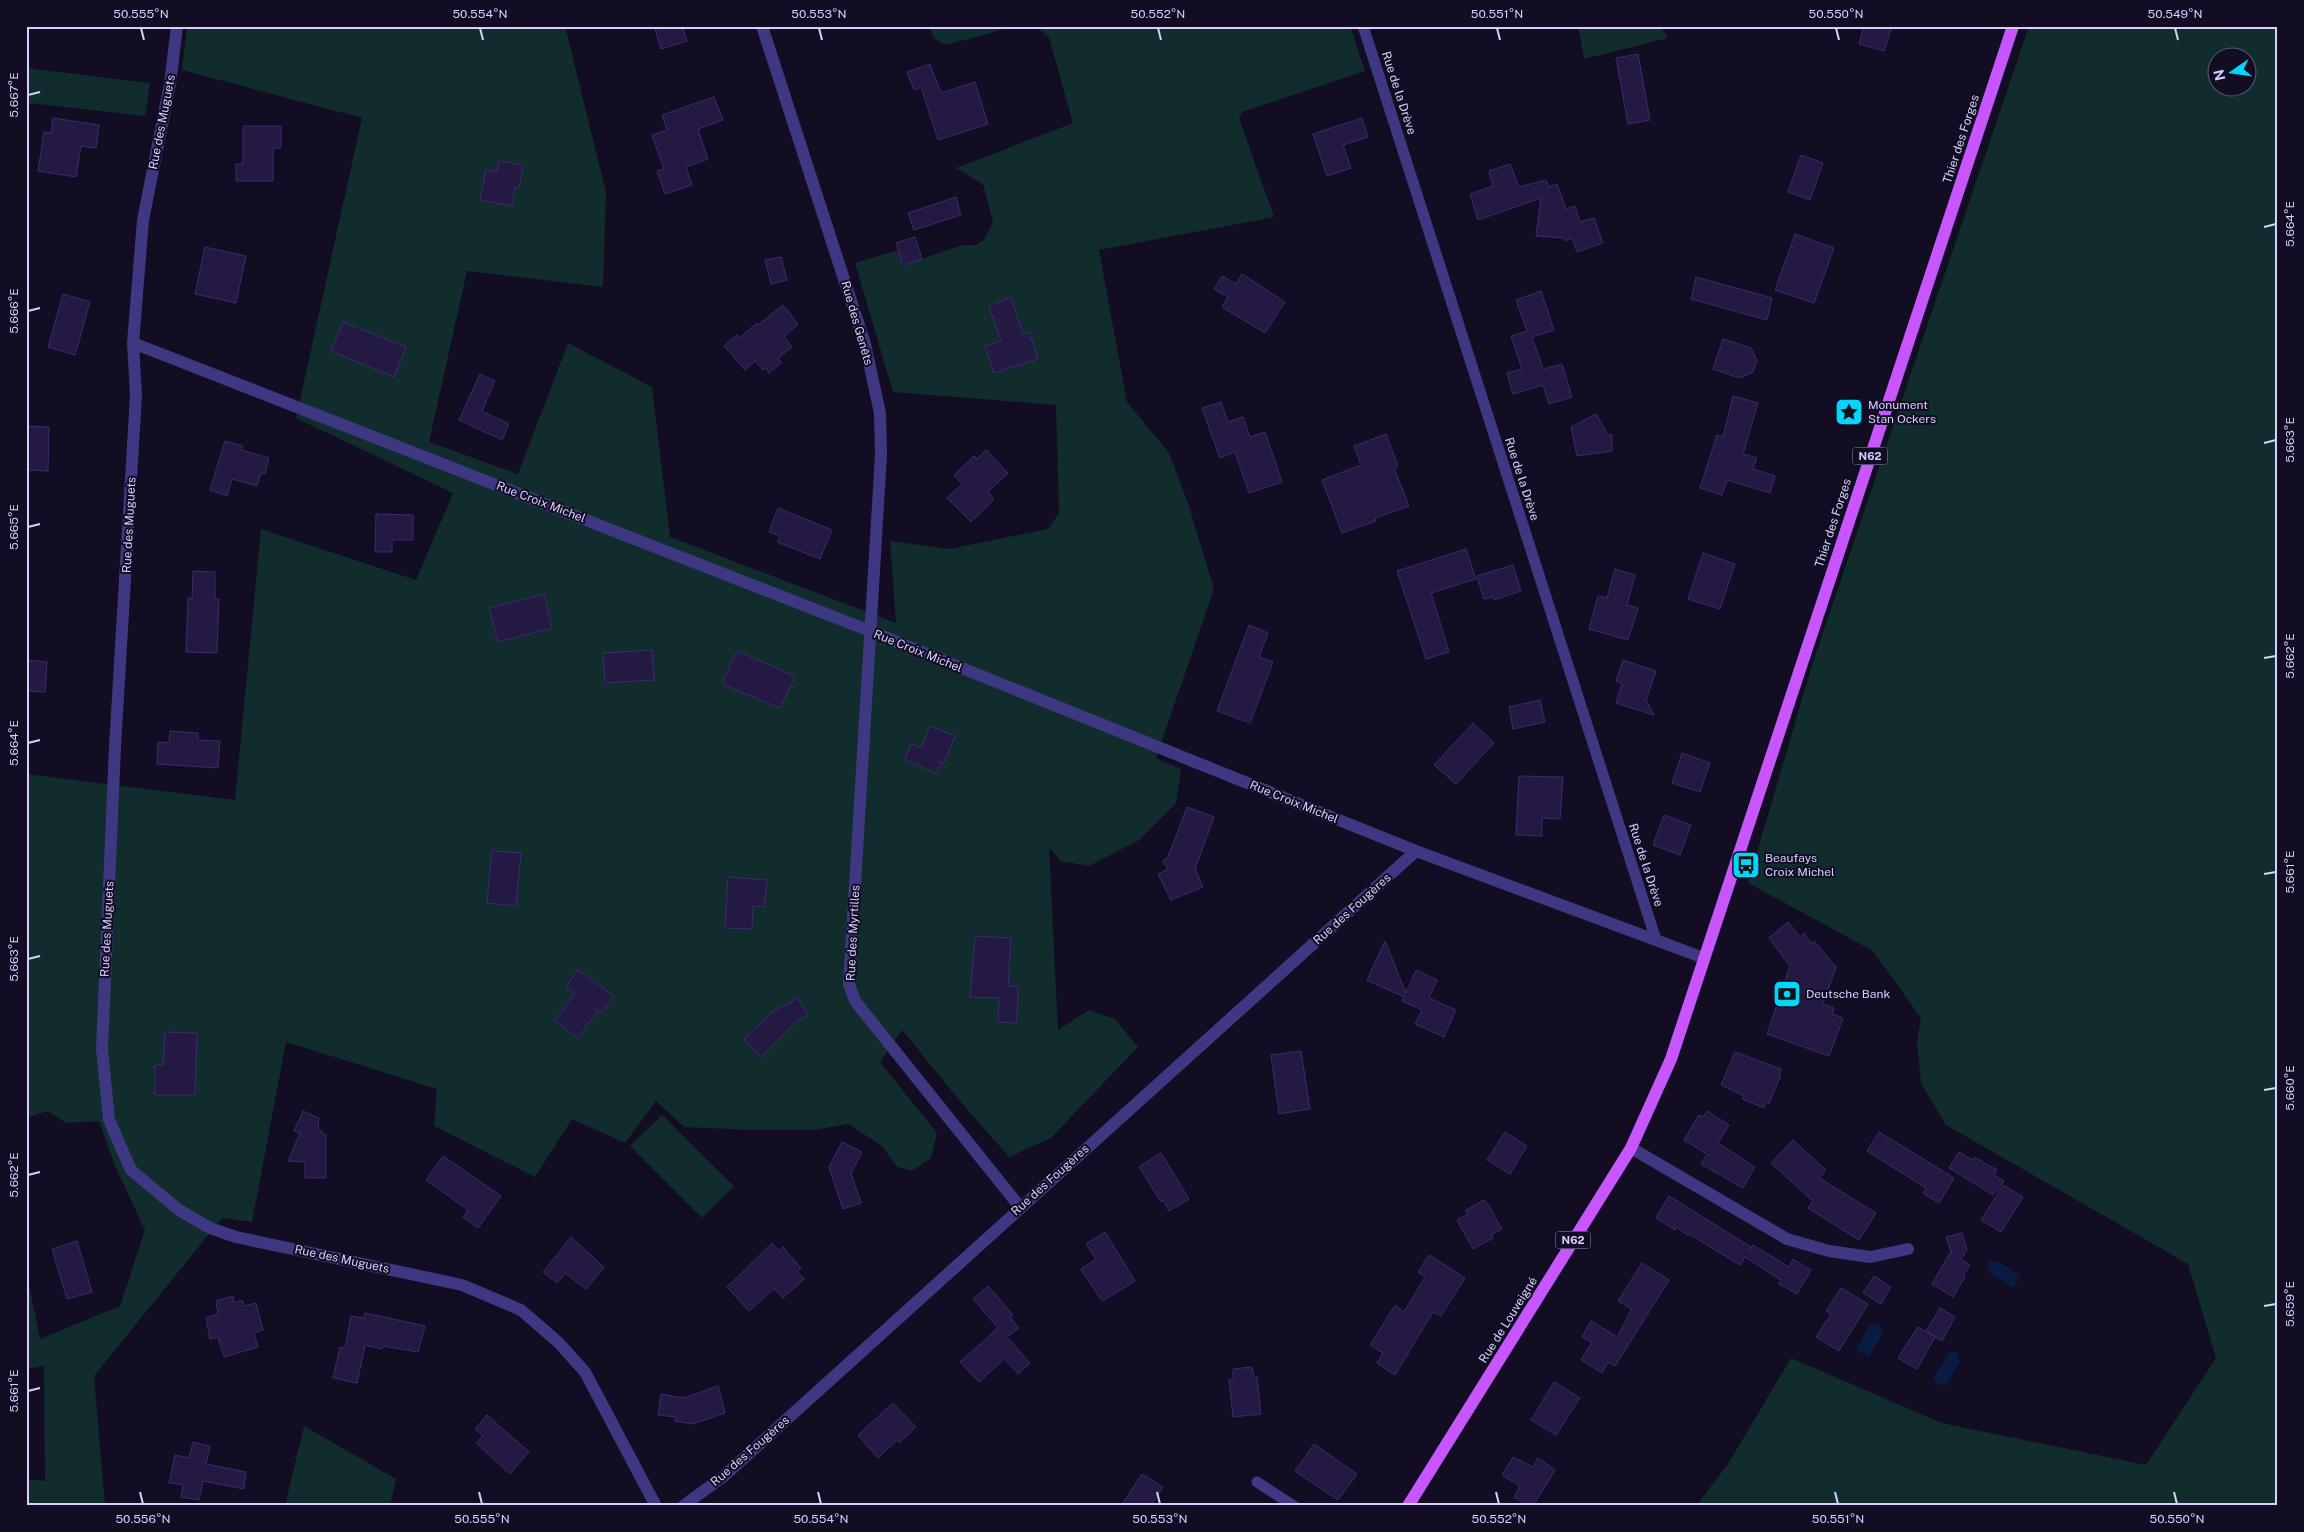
<svg xmlns="http://www.w3.org/2000/svg" width="2304" height="1532" font-family="'Public Sans',sans-serif">
	<rect width="100%" height="100%" fill="#120d22"/>
	<path fill="#102c2c" fill-rule="evenodd" d="M187 26H565L606 192 603 287 467 271 429 442 518 474 568 343 652 387 670 537 896 623 890 541 949 549 1048 529 1059 513 1056 405 893 392 855 263 898 250 903 265 963 245H976L984 240 993 222 983 184 956 168 1073 123 1049 38 1036 26H1350L1365 71 1242 112 1239 118 1274 217 1099 250 1127 402 1169 453 1188 503 1214 589 1156 758 1181 769 1176 803 1139 840 1089 866 1061 861 1049 848 1058 1030 1089 1010 1115 1019 1138 1047 1051 1138 1009 1157 960 1101 902 1030 880 1062 937 1133 931 1158 912 1171 897 1167 882 1146 848 1124 814 1130H752L684 1127 656 1101 625 1143 572 1119 535 1177 434 1126 437 1089 286 1042 252 1222 222 1218 94 1376 105 1506H26V1479L45 1481 44 1366 26 1369V1270L40 1339 120 1306 145 1230 115 1166 99 1121 66 1123 48 1111 26 1118V774L235 800 261 529 416 580 453 493 296 418 362 118 182 70Z
		M929 26H1016L946 45 934 38Z
		M1578 26H1660L1668 38 1584 59Z
		M2029 26H2278V1506H1696L1728 1464 1791 1358 1942 1423 2146 1465 2216 1358 2188 1264 1946 1125 1921 1083 1917 1042 1921 1018 1873 951 1748 883 1813 662ZM2216 58H2246V88H2216Z
		M26 68 150 83 145 116 30 103 26 138Z
		M662 1115 734 1186 702 1218 630 1146Z
		M304 1426 396 1479 391 1502 387 1506H285Z"/>
	<path fill="#091b40" d="M1996 1260 2021 1276 2013 1288 1988 1272 1990 1270 1987 1264 1991 1261 1994 1263Z
		M1877 1323 1884 1332 1869 1357 1856 1350 1870 1324Z
		M1950 1351 1957 1352 1960 1362 1945 1387 1932 1380Z"/>
	<path fill="#241943" stroke="#3b2b6f" d="M654 26H682L687 41 661 49Z
		M1864 26H1892L1884 51 1859 44Z
		M1638 54 1650 120 1628 124 1616 58Z
		M930 64 941 93 975 82 988 124 938 140 921 87 914 90 907 72Z
		M714 97 723 120 698 129 708 159 686 167 692 185 665 194 657 171 664 169 652 135 667 130 662 115Z
		M53 118 99 125 96 148 81 146 76 177 38 171 44 132 51 133Z
		M1362 118 1368 137 1343 145 1351 168 1327 176 1313 134Z
		M243 126H281V148H273V181H236V164H243Z
		M1801 155 1823 163 1810 200 1788 192Z
		M499 161 523 165 519 188 515 187 512 206 480 200 486 170 497 172Z
		M1510 164 1519 187 1546 180 1549 187 1557 184 1566 209 1575 206 1580 222 1594 218 1603 243 1577 252 1572 238 1565 241 1564 238 1536 236 1541 198 1478 220 1470 194 1493 186 1489 171Z
		M956 197 961 215 914 230 908 213Z
		M1795 234 1834 248 1814 303 1775 290Z
		M915 237 922 259 903 265 896 243Z
		M205 247 246 256 236 303 195 294Z
		M781 257 787 280 771 284 765 260Z
		M1242 274 1285 302 1265 333 1222 307 1228 297 1214 289 1222 276 1236 284Z
		M1696 277 1772 298 1767 320 1691 299Z
		M1541 291 1554 330 1532 337 1543 369 1562 364 1572 397 1549 404 1543 385 1513 394 1507 373 1522 369 1511 336 1527 331 1516 300Z
		M63 294 90 302 75 355 48 347Z
		M1011 297 1023 334 1029 332 1038 359 994 373 985 346 1001 341 989 306Z
		M783 305 798 324 784 337 792 347 778 358 781 363 769 373 766 368 763 370 755 361 745 370 724 346 737 335 739 338 757 323 758 325Z
		M343 322 406 347 394 377 331 351Z
		M1723 339 1751 348 1757 361 1753 372 1740 378 1713 369Z
		M480 374 495 381 482 411 509 424 502 440 459 420Z
		M1733 396 1758 403 1743 454 1757 458 1753 469 1775 476 1770 493 1727 480 1722 495 1700 488 1717 435 1723 437Z
		M1221 402 1228 422 1243 417 1250 437 1265 432 1282 482 1249 493 1235 452 1220 458 1202 408Z
		M1596 414 1608 435H1612V451L1577 456 1571 427Z
		M26 426 49 427 48 471 26 470Z
		M1386 434 1398 466 1394 468 1409 506 1375 518 1376 521 1342 533 1322 480 1361 465 1354 446Z
		M225 441 243 446 241 450 269 458 265 474 261 473 257 486 232 479 227 496 210 490Z
		M986 450 1008 473 988 492 994 499 971 522 947 498 962 484 954 475 974 456 977 459Z
		M778 508 832 530 820 559 777 542 780 536 769 532Z
		M376 514 413 515V540H392V552H375Z
		M1466 549 1476 579 1431 593 1449 652 1426 659 1397 571Z
		M1703 553 1735 564 1720 609 1688 599Z
		M1513 565 1521 591 1494 600 1493 597 1484 599 1477 576Z
		M1615 569 1635 575 1627 605 1638 608 1628 640 1589 629 1598 596 1607 598Z
		M193 571 215 572V599H219L217 653 186 652 188 598 192 599Z
		M544 594 552 628 498 642 489 608Z
		M1249 625 1268 633 1259 657 1273 662 1250 723 1217 711Z
		M652 650 654 680 605 683 603 653Z
		M737 651 795 676 780 708 722 684Z
		M26 660 47 662 45 692 26 691Z
		M1623 660 1656 671 1646 700 1654 715 1616 703 1622 683 1616 681Z
		M1540 700 1545 722 1513 729 1509 707Z
		M1473 723 1494 743 1456 784 1434 765Z
		M930 726 955 736 944 763 941 762 936 773 905 760 911 744 921 748Z
		M170 731 198 733V740L220 741 218 768 157 764 158 742 169 743Z
		M1682 753 1710 763 1700 792 1672 783Z
		M1519 776 1563 777 1560 819 1542 818V836L1516 835Z
		M1187 807 1214 817 1195 869 1203 887 1171 900 1158 874 1168 869 1163 861 1168 857Z
		M1664 815 1691 825 1680 855 1653 845Z
		M492 851 521 853 516 906 487 903Z
		M728 877 767 880 764 907 753 906 752 929 725 928Z
		M1788 922 1800 937 1804 933 1812 944 1814 941 1836 967 1823 1004 1834 1008 1832 1014 1843 1018 1829 1056 1767 1034 1790 966 1769 938Z
		M975 936 1011 938 1008 986H1018L1017 1023 998 1022 999 998 970 997Z
		M1385 941 1406 993 1416 970 1437 980 1429 998 1456 1010 1444 1037 1415 1024 1422 1010 1402 1001 1404 997 1367 980Z
		M578 970 614 996 602 1012 598 1010 578 1038 555 1021 575 993 566 987Z
		M798 998 808 1015 796 1022 761 1057 744 1039 771 1013Z
		M165 1032 197 1033 195 1095H155V1065H163Z
		M1301 1051 1310 1109 1279 1114 1271 1055Z
		M1735 1052 1781 1069 1779 1075H1781L1769 1103 1766 1102 1764 1108 1742 1099 1744 1096 1721 1085Z
		M303 1111 319 1118 318 1129 326 1135V1178H305V1162L288 1161 300 1133 294 1131Z
		M1707 1111 1729 1125 1718 1143 1755 1167 1743 1188 1701 1164 1707 1154 1684 1140 1699 1115 1703 1117Z
		M1505 1132 1527 1146 1510 1174 1487 1160Z
		M1879 1132 1954 1178 1939 1203 1923 1193 1926 1188 1867 1151Z
		M1793 1140 1826 1170 1819 1178 1876 1213 1859 1240 1808 1208 1813 1201 1771 1163Z
		M842 1142 862 1152 851 1173 861 1203 843 1209 829 1167Z
		M1959 1152 1972 1160 1974 1157 1997 1170 1994 1175 2004 1181 1993 1195 1949 1168Z
		M1161 1153 1189 1199 1169 1211 1163 1200 1161 1202 1139 1167Z
		M443 1156 501 1196 478 1228 463 1217 468 1210 426 1180Z
		M2003 1185 2023 1197 2001 1232 1981 1220Z
		M1669 1196 1751 1247 1749 1250 1753 1245 1789 1267 1793 1259 1811 1270 1797 1294 1779 1284 1781 1280 1745 1257 1740 1265 1689 1234 1688 1235 1676 1227 1675 1230 1656 1218Z
		M1484 1200 1489 1206 1502 1229 1491 1235 1493 1238 1473 1249 1457 1220 1468 1214 1466 1210Z
		M1105 1232 1135 1281 1102 1301 1081 1269 1096 1259 1086 1244Z
		M1962 1233 1967 1250 1961 1259 1970 1265 1963 1276 1965 1277 1953 1297 1932 1284 1950 1253 1952 1254 1946 1237Z
		M571 1237 604 1267 586 1289 565 1273 557 1283 543 1272Z
		M77 1241 92 1292 67 1299 52 1249Z
		M772 1243 779 1251 783 1247 801 1268 797 1271 804 1279 783 1298 774 1289 749 1311 727 1287Z
		M1429 1255 1465 1278 1441 1316 1433 1312 1395 1375 1377 1363 1383 1353 1370 1345 1395 1305 1404 1312 1425 1277 1418 1272Z
		M1642 1263 1669 1280 1615 1366 1608 1362 1602 1373 1581 1360 1592 1342 1582 1337 1591 1321 1617 1337 1632 1309 1618 1301Z
		M1874 1276 1891 1287 1881 1304 1863 1293Z
		M988 1286 1013 1315 1010 1318 1019 1328 1007 1337 1030 1363 1018 1374 1004 1359 979 1382 960 1362 998 1328 973 1299Z
		M1841 1288 1868 1304 1839 1351 1816 1337 1831 1314 1826 1311Z
		M233 1296 234 1303 242 1300 244 1306 256 1303 263 1330 254 1333 258 1347 224 1357 218 1337 210 1339 206 1318 218 1314 216 1301Z
		M1940 1308 1955 1317 1942 1341 1926 1331Z
		M365 1313 425 1326 418 1352 383 1346 382 1349 365 1345 357 1383 333 1378 340 1347 345 1348 351 1316 364 1318Z
		M1918 1327 1935 1337 1917 1369 1898 1358Z
		M1252 1367 1254 1378 1257 1377 1261 1414 1233 1417 1229 1380H1233V1369Z
		M1554 1382 1580 1398 1556 1435 1531 1420Z
		M718 1386 725 1413 692 1424 675 1421 676 1417 658 1415 661 1394 684 1398Z
		M893 1403 916 1427 899 1443 897 1440 878 1458 858 1435Z
		M487 1415 529 1452 510 1474 476 1443 483 1436 475 1429Z
		M193 1442 210 1446 206 1464 246 1472 244 1489 203 1481 199 1500 181 1497 183 1485 169 1483 175 1455 189 1458Z
		M1314 1444 1357 1474 1338 1500 1295 1471Z
		M1513 1457 1533 1467 1538 1458 1555 1470 1533 1506H1528L1514 1497 1520 1486 1502 1475Z
		M1142 1474 1163 1487 1151 1506H1121Z"/>
	<g fill="none" stroke-linecap="round" stroke-linejoin="round">
		<path stroke="#3e3882" stroke-width="11" d="M1363 26 1656 940
			M1257 1482 1294 1506"/>
		<path stroke="#3e3882" stroke-width="12" d="M177 26 170 84 143 220 133 343 136 395 115 747 102 1049 109 1120 131 1170 179 1210 210 1228 236 1237 462 1285 521 1310 559 1343 585 1372 656 1506
			M762 26 865 344 880 413 881 455 849 984 855 1001 1020 1207
			M133 343 870 631 1416 851 1704 958
			M1631 1148 1787 1239 1829 1251 1870 1257 1908 1249
			M683 1506 724 1476 1416 851"/>
		<path stroke="#c756ff" stroke-width="12" d="M1408 1506 1631 1148 1671 1059 2013 26"/>
	</g>
	<path fill="none" stroke="#d6cfff" stroke-width="2" d="M141 28 144 40M480 28 483 40M819 28 822 40M1158 28 1161 40M1497 28 1500 40M1836 28 1839 40M2175 28 2178 40M28 95 40 92M2264 227 2276 224M28 311 40 308M2264 443 2276 440M28 527 40 524M2264 658 2276 656M28 743 40 740M2264 874 2276 872M28 959 40 956M2264 1090 2276 1088M28 1175 40 1172M2264 1306 2276 1304M28 1391 40 1388M140 1492 143 1504M479 1492 482 1504M818 1492 821 1504M1157 1492 1160 1504M1496 1492 1499 1504M1835 1492 1838 1504M2174 1492 2177 1504"/>
	<defs>
		<symbol id="sight-square" viewBox="-11 -11 22 22"><rect x="-9" y="-9" width="18" height="18" rx="4" fill="#00d6fa" stroke="#120d22"/><path d="M0-6L1.8-2.2L6-1.7L2.9 1.2L3.7 5.4L0 3.3L-3.7 5.4L-2.9 1.2L-6-1.7L-1.8-2.2Z" fill="#111"/></symbol>
		<symbol id="bus-square" viewBox="-11 -11 22 22"><rect x="-9" y="-9" width="18" height="18" rx="4" fill="#00d6fa" stroke="#120d22"/><path d="M-5-6H5V4H4V6H2V4H-2V6H-4V4H-5ZM-3.5-4V0h7V-4ZM-3.5 1.2v1.5H-2V1.2ZM2 1.2v1.5H3.5V1.2Z" fill="#111"/></symbol>
		<symbol id="bank-square" viewBox="-11 -11 22 22"><rect x="-9" y="-9" width="18" height="18" rx="4" fill="#00d6fa" stroke="#120d22"/><path d="M-6-4H6V4H-6ZM0-2.3a2.3 2.3 0 1 0 0 4.6a2.3 2.3 0 1 0 0-4.6Z" fill="#111"/></symbol>
	</defs>
	<g fill-rule="evenodd">
		<use href="#sight-square" x="1833" y="396" width="32" height="32"/>
		<use href="#bus-square" x="1730" y="849" width="32" height="32"/>
		<use href="#bank-square" x="1771" y="978" width="32" height="32"/>
	</g>
	<g text-anchor="middle" dominant-baseline="central" stroke-width="4" stroke-linejoin="round" paint-order="stroke">
		<g fill="#120d22" stroke="#9b95bd" stroke-width="1">
			<rect x="1852.5" y="447.5" width="35" height="17" rx="4"/>
			<rect x="1555.5" y="1231.5" width="35" height="17" rx="4"/>
		</g>
		<g font-size="11" font-weight="bold" fill="#d6cfff">
			<text x="1870" y="456">N62</text>
			<text x="1573" y="1240">N62</text>
		</g>
		<g font-size="12" fill="#d6cfff" stroke="#120d22">
			<text transform="translate(1399 93) rotate(72)">Rue de la Drève</text>
			<text transform="translate(162 122) rotate(-79)">Rue des Muguets</text>
			<text transform="translate(1961 139) rotate(-72)">Thier des Forges</text>
			<text transform="translate(857 323) rotate(74)">Rue des Genêts</text>
			<text transform="translate(1522 479) rotate(72)">Rue de la Drève</text>
			<text transform="translate(541 502) rotate(21)">Rue Croix Michel</text>
			<text transform="translate(1833 523) rotate(-72)">Thier des Forges</text>
			<text transform="translate(129 525) rotate(-87)">Rue des Muguets</text>
			<text transform="translate(918 651) rotate(22)">Rue Croix Michel</text>
			<text transform="translate(1294 802) rotate(22)">Rue Croix Michel</text>
			<text transform="translate(1646 865) rotate(72)">Rue de la Drève</text>
			<text transform="translate(1352 909) rotate(-42)">Rue des Fougères</text>
			<text transform="translate(107 929) rotate(-87)">Rue des Muguets</text>
			<text transform="translate(853 933) rotate(-87)">Rue des Myrtilles</text>
			<text transform="translate(1050 1180) rotate(-42)">Rue des Fougères</text>
			<text transform="translate(342 1259) rotate(12)">Rue des Muguets</text>
			<text transform="translate(1508 1320) rotate(-58)">Rue de Louveigné</text>
			<text transform="translate(750 1451) rotate(-41)">Rue des Fougères</text>
		</g>
		<g font-size="12" fill="#d6cfff" stroke="#120d22" text-anchor="start">
			<text x="1868" y="405">Monument<tspan x="1868" dy="14">Stan Ockers</tspan></text>
			<text x="1765" y="858">Beaufays<tspan x="1765" dy="14">Croix Michel</tspan></text>
			<text x="1806" y="994">Deutsche Bank</text>
		</g>
	</g>
	<rect width="2304" height="1532" fill="none" stroke="#120d22" stroke-width="55"/>
	<g transform="translate(2232 72) rotate(257)"><circle r="24" fill="#120d22" stroke="#605b7a"/>
	<path d="M0-4L9 19L0 12L-9 19Z" fill="#00d6fa"/>
	<text y="-8" font-size="14" font-weight="bold" text-anchor="middle" fill="#d6cfff">N</text>
	</g>
	<rect x="28" y="28" width="2248" height="1476" fill="none" stroke="#d6cfff" stroke-width="2"/>
	<g font-size="12" text-anchor="middle" fill="#d6cfff">
		<text x="141" y="18">50.555°N</text>
		<text x="480" y="18">50.554°N</text>
		<text x="819" y="18">50.553°N</text>
		<text x="1158" y="18">50.552°N</text>
		<text x="1497" y="18">50.551°N</text>
		<text x="1836" y="18">50.550°N</text>
		<text x="2175" y="18">50.549°N</text>
		<text transform="translate(14 95) rotate(-90)" y="4">5.667°E</text>
		<text transform="translate(2290 224) rotate(-90)" y="4">5.664°E</text>
		<text transform="translate(14 311) rotate(-90)" y="4">5.666°E</text>
		<text transform="translate(2290 440) rotate(-90)" y="4">5.663°E</text>
		<text transform="translate(14 527) rotate(-90)" y="4">5.665°E</text>
		<text transform="translate(2290 656) rotate(-90)" y="4">5.662°E</text>
		<text transform="translate(14 743) rotate(-90)" y="4">5.664°E</text>
		<text transform="translate(2290 872) rotate(-90)" y="4">5.661°E</text>
		<text transform="translate(14 959) rotate(-90)" y="4">5.663°E</text>
		<text transform="translate(2290 1088) rotate(-90)" y="4">5.660°E</text>
		<text transform="translate(14 1175) rotate(-90)" y="4">5.662°E</text>
		<text transform="translate(2290 1304) rotate(-90)" y="4">5.659°E</text>
		<text transform="translate(14 1391) rotate(-90)" y="4">5.661°E</text>
		<text x="143" y="1523">50.556°N</text>
		<text x="482" y="1523">50.555°N</text>
		<text x="821" y="1523">50.554°N</text>
		<text x="1160" y="1523">50.553°N</text>
		<text x="1499" y="1523">50.552°N</text>
		<text x="1838" y="1523">50.551°N</text>
		<text x="2177" y="1523">50.550°N</text>
	</g>
</svg>
